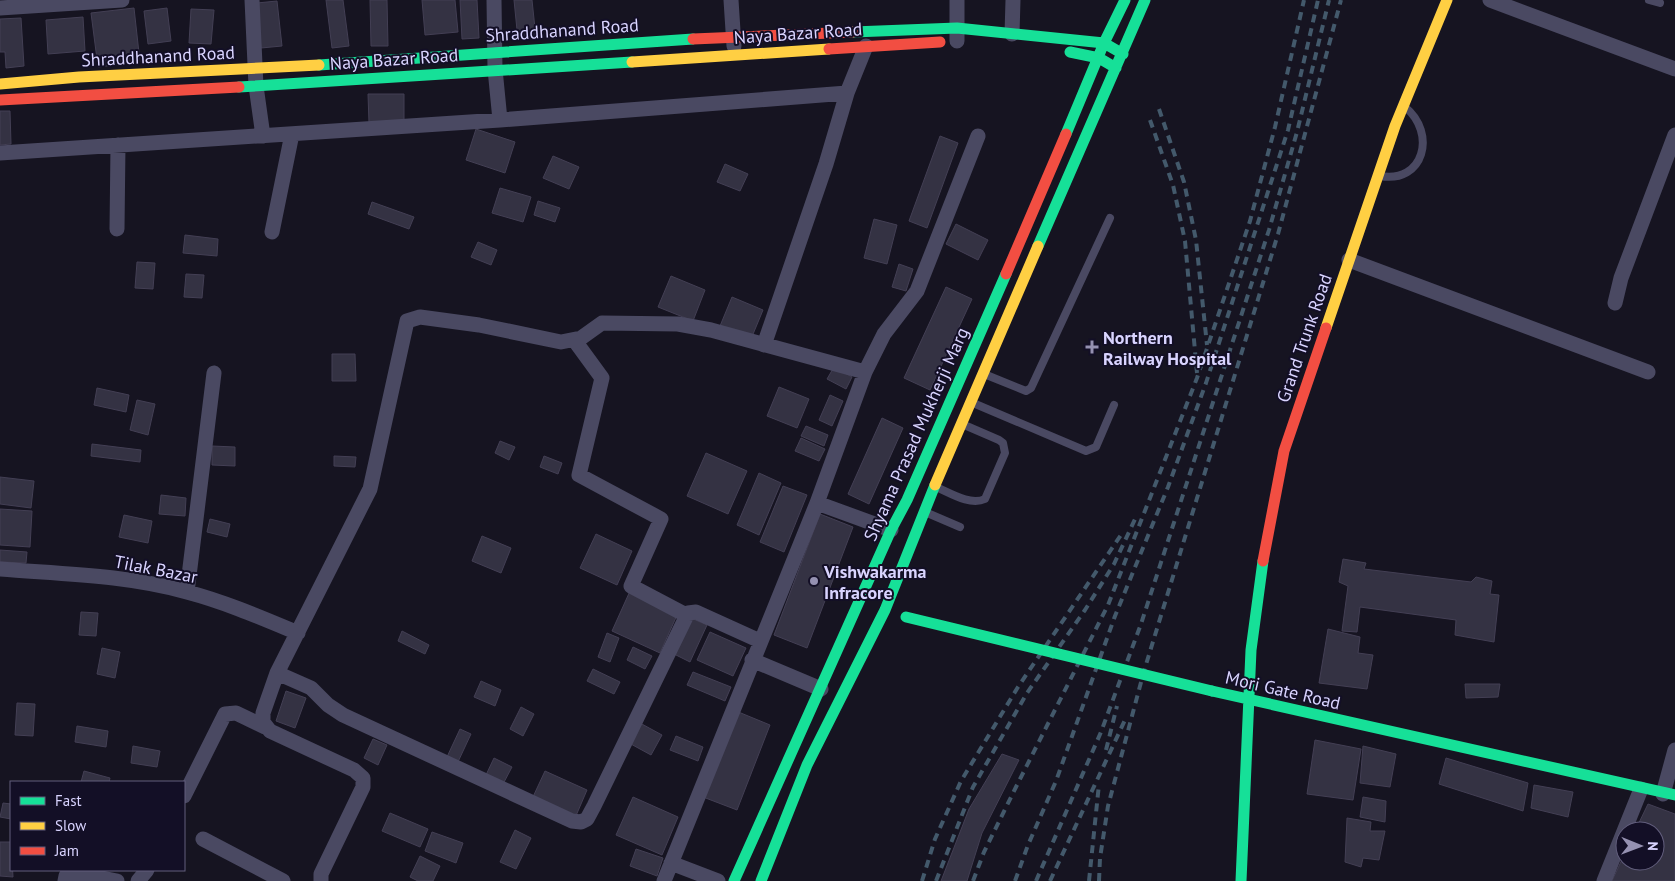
<svg xmlns="http://www.w3.org/2000/svg" width="1675" height="881" font-family="'PT Sans',sans-serif">
	<rect width="100%" height="100%" fill="#161421"/>
	<path fill="#343243" stroke="#433f54" d="M326 0H343L349 46 332 48Z
		M370 0H387L388 46H371Z
		M422 0H455L458 32 425 35Z
		M460 0H477L479 38 462 39Z
		M514 0H532L536 38 518 40Z
		M277 1 282 46 261 48 257 3Z
		M134 8 140 62 98 67 91 13Z
		M167 8 171 41 148 44 144 11Z
		M191 9 214 10 211 44 189 43Z
		M83 17 85 51 48 54 46 20Z
		M21 18 24 66 6 68 5 52H0V19Z
		M368 94H404V123H369Z
		M0 111H10L11 144 0 145Z
		M476 129 515 142 505 173 466 160Z
		M940 136 958 143 927 228 909 221Z
		M553 156 579 167 569 189 543 178Z
		M725 164 748 174 740 191 717 182Z
		M500 188 531 197 523 222 492 213Z
		M538 201 560 208 555 222 534 215Z
		M372 202 414 217 409 229 368 214Z
		M874 219 897 225 887 264 864 258Z
		M956 224 988 240 978 260 946 244Z
		M185 235 218 239 217 256 183 253Z
		M478 242 497 250 491 265 471 257Z
		M137 262 155 263 153 289 135 288Z
		M899 264 913 269 906 291 892 287Z
		M186 274 204 275 202 298 184 297Z
		M671 276 705 290 693 321 658 307Z
		M946 287 972 299 930 390 904 378Z
		M732 297 763 310 751 339 720 326Z
		M332 354H355L356 381H332Z
		M834 367 852 377 846 389 827 379Z
		M779 387 809 399 797 428 767 416Z
		M97 388 129 395 126 412 94 405Z
		M830 395 843 401 832 426 819 420Z
		M137 400 155 404 148 435 130 430Z
		M882 418 903 428 869 504 848 494Z
		M806 426 828 435 824 446 801 436Z
		M801 438 825 449 819 461 795 451Z
		M500 441 515 447 509 460 495 453Z
		M92 444 141 450 140 462 91 456Z
		M212 446 235 447V466L212 465Z
		M706 453 747 471 728 514 687 496Z
		M334 456 356 457 355 467 334 466Z
		M544 456 562 463 558 474 540 467Z
		M759 473 781 483 759 535 737 525Z
		M0 477 34 481 31 508 0 504Z
		M783 486 807 495 784 552 760 542Z
		M161 495 186 498 185 516 159 514Z
		M0 509 32 511 30 547 0 545Z
		M820 514 853 527 807 648 774 635Z
		M124 515 152 521 148 543 119 537Z
		M210 519 230 524 227 537 207 532Z
		M596 534 632 551 617 585 580 568Z
		M482 536 511 548 501 573 472 561Z
		M0 550 27 552 26 563 0 562Z
		M1343 559 1366 563 1364 569 1471 582 1476 577 1492 581 1490 594 1499 595 1494 642 1455 635 1456 620 1360 607 1357 632 1342 631 1348 586 1339 582Z
		M630 591 678 613 660 653 612 631Z
		M81 612 98 613 96 636 79 635Z
		M691 618 707 625 690 662 672 653Z
		M1328 629 1360 637 1358 653 1373 655 1367 689 1319 683Z
		M402 631 429 645 425 654 398 641Z
		M710 632 746 648 733 676 697 660Z
		M607 633 619 638 610 662 598 657Z
		M633 647 652 656 645 669 627 660Z
		M102 648 120 652 115 678 97 674Z
		M593 669 620 682 614 694 587 681Z
		M693 672 731 687 725 701 687 685Z
		M481 681 501 690 495 706 474 697Z
		M1465 684H1500L1498 697 1466 698Z
		M286 691 306 698 295 728 276 721Z
		M17 703 35 704 33 736 15 735Z
		M521 707 534 714 523 736 510 729Z
		M736 711 770 725 737 810 703 797Z
		M640 723 662 735 651 755 629 743Z
		M77 726 108 731 106 747 75 742Z
		M460 729 471 734 457 764 446 759Z
		M676 736 703 747 698 761 670 750Z
		M373 739 387 745 378 765 364 758Z
		M1315 740 1361 749 1353 800 1307 794Z
		M133 746 160 751 157 767 131 763Z
		M1363 746 1396 754 1390 787 1360 783Z
		M1002 754 1019 760 982 833 967 881H941L969 809Z
		M494 758 512 767 502 786 485 777Z
		M1446 758 1528 783 1523 811 1439 784Z
		M84 771 110 778 109 782H81Z
		M545 771 587 790 575 818 532 799Z
		M1534 785 1573 792 1568 817 1531 808Z
		M633 797 678 817 662 855 616 835Z
		M1363 797 1386 801 1385 822 1360 817Z
		M3 803 11 804V819L0 817Z
		M1648 804 1675 814V881H1612L1625 853V861H1655V831H1635Z
		M390 813 428 829 420 847 382 831Z
		M1347 818 1371 822 1370 831H1385L1379 860 1363 858 1361 867 1345 862Z
		M515 830 531 838 516 869 500 862Z
		M432 832 463 843 456 863 425 851Z
		M0 842H11L13 877 0 876Z
		M636 849 663 858 657 876 630 866Z
		M420 856 440 866 433 881H418L410 877Z"/>
	<g fill="none" stroke-linecap="round" stroke-linejoin="round">
		<path stroke="#4a4962" stroke-width="8" d="M1649 0 1660 3
			M1380 176C1424 184 1437 133 1405 107
			M984 374 1026 391 1031 388 1110 218
			M973 403 1086 451 1096 447 1114 405
			M936 487C950 493 970 506 985 499L1005 453 1003 443 999 440 962 424
			M925 512 960 527"/>
		<path stroke="#4a4962" stroke-width="15" d="M252 0 256 86 263 136
			M494 0 495 69 500 120
			M731 0 734 46
			M1490 0 1675 69
			M0 8 122 0
			M1012 34 1013 0
			M957 41V0
			M0 153 500 120 847 93
			M117 229 118 145
			M272 232 292 134
			M1349 260 1648 372
			M1615 303 1621 278 1675 135
			M575 341 602 378 579 475 661 519 631 586 686 615
			M764 345 826 164 847 93 866 46
			M817 503 891 530
			M0 569C62 574 127 575 187 592 225 602 262 618 298 633
			M187 592 214 373
			M752 660 821 689
			M277 673 311 688 328 705 343 715 572 821 581 822 587 819 594 806 688 613 696 612 760 641
			M1663 794 1675 750
			M184 796 225 714 236 713 265 727
			M203 839 283 881
			M671 863 718 881
			M65 881 66 876 77 873 117 881
			M138 881 147 870
			M321 881V874L363 787V778L354 770 270 731 263 722V713L277 673 370 489 407 321 420 317 479 325 561 342 581 338 602 323 678 324 711 330 865 372
			M664 881 817 503 865 372 884 334 917 291 978 136
			M1604 881 1641 789"/>
		<path stroke="#16e098" stroke-width="11" d="M853 32 957 28 1104 43 1123 54
			M1070 52 1099 58 1116 68
			M319 65 693 39
			M239 87 632 62
			M1066 134 1104 43 1125 0
			M1038 246 1145 0
			M1212 691 1675 795
			M734 881 891 530 907 500 1006 274
			M761 881 807 765 885 610 935 485
			M1241 881 1251 650 1263 561"/>
		<path stroke="#ffcf43" stroke-width="11" d="M632 62 829 49
			M0 84 79 77 319 65
			M1326 328 1395 126 1447 0
			M935 485 1038 246"/>
		<path stroke="#f24e42" stroke-width="11" d="M693 39 853 32
			M829 49 940 42
			M0 100 239 87
			M1006 274 1066 134
			M1263 561 1284 451 1326 328"/>
		<path stroke="#43596b" stroke-width="4" stroke-dasharray="8 6" stroke-linecap="butt" d="M1159 109 1184 182 1196 240 1207 345
			M1150 120 1173 185 1185 241 1197 373
			M1106 750 1117 706
			M922 881 935 839 961 781 1018 687 1123 532
			M936 881 973 787 1027 693 1085 610 1114 564 1137 515
			M973 881 984 852 1016 787 1108 605 1197 378 1250 221 1275 127 1304 0
			M1015 881 1028 845 1056 781 1115 616 1168 487 1206 383 1288 130 1318 0
			M1036 881 1101 732 1141 624 1269 230 1297 132 1329 0
			M1050 881 1125 720
			M1089 881 1099 784
			M1099 881 1100 858 1108 806 1144 671 1278 234 1341 0"/>
		<path stroke="#16e098" stroke-width="11" d="M906 617 1212 691"/>
	</g>
	<g fill="#9591b1" stroke="#130f26" stroke-width="2">
		<path d="M1089.5 339.5h5v5h5v5h-5v5h-5v-5h-5v-5h5z"/>
		<circle cx="814" cy="581" r="5"/>
	</g>
	<g text-anchor="middle" dominant-baseline="central" stroke-width="4" stroke-linejoin="round" paint-order="stroke">
		<g font-size="18" fill="#d9d4ff" stroke="#130f26">
			<text transform="translate(562 30) rotate(-4)">Shraddhanand Road</text>
			<text transform="translate(798 33) rotate(-4)">Naya Bazar Road</text>
			<text transform="translate(158 56) rotate(-3)">Shraddhanand Road</text>
			<text transform="translate(394 59) rotate(-4)">Naya Bazar Road</text>
			<text transform="translate(1304 338) rotate(-71)">Grand Trunk Road</text>
			<text transform="translate(916 434) rotate(-66)">Shyama Prasad Mukherji Marg</text>
			<text transform="translate(156 569) rotate(11)">Tilak Bazar</text>
			<text transform="translate(1283 690) rotate(13)">Mori Gate Road</text>
		</g>
		<g font-size="18" font-weight="bold" fill="#d9d4ff" stroke="#130f26" text-anchor="start">
			<text x="1103" y="337">Northern<tspan x="1103" dy="21">Railway Hospital</tspan></text>
			<text x="824" y="571">Vishwakarma<tspan x="824" dy="21">Infracore</tspan></text>
		</g>
	</g>
	<rect x="10" y="781" width="175" height="90" fill="#130f26" stroke="#625e7d"/>
	<rect x="20" y="797" width="25" height="8" fill="#16e098" stroke="#625e7d"/>
	<text x="55" y="806" font-size="15" fill="#d9d4ff">Fast</text>
	<rect x="20" y="822" width="25" height="8" fill="#ffcf43" stroke="#625e7d"/>
	<text x="55" y="831" font-size="15" fill="#d9d4ff">Slow</text>
	<rect x="20" y="847" width="25" height="8" fill="#f24e42" stroke="#625e7d"/>
	<text x="55" y="856" font-size="15" fill="#d9d4ff">Jam</text>
	<g transform="translate(1640 846) rotate(91)"><circle r="24" fill="#130f26" stroke="#625e7d"/>
	<path d="M0-4L9 19L0 12L-9 19Z" fill="#9591b1"/>
	<text y="-8" font-size="14" font-weight="bold" text-anchor="middle" fill="#d9d4ff">N</text>
	</g>
</svg>
